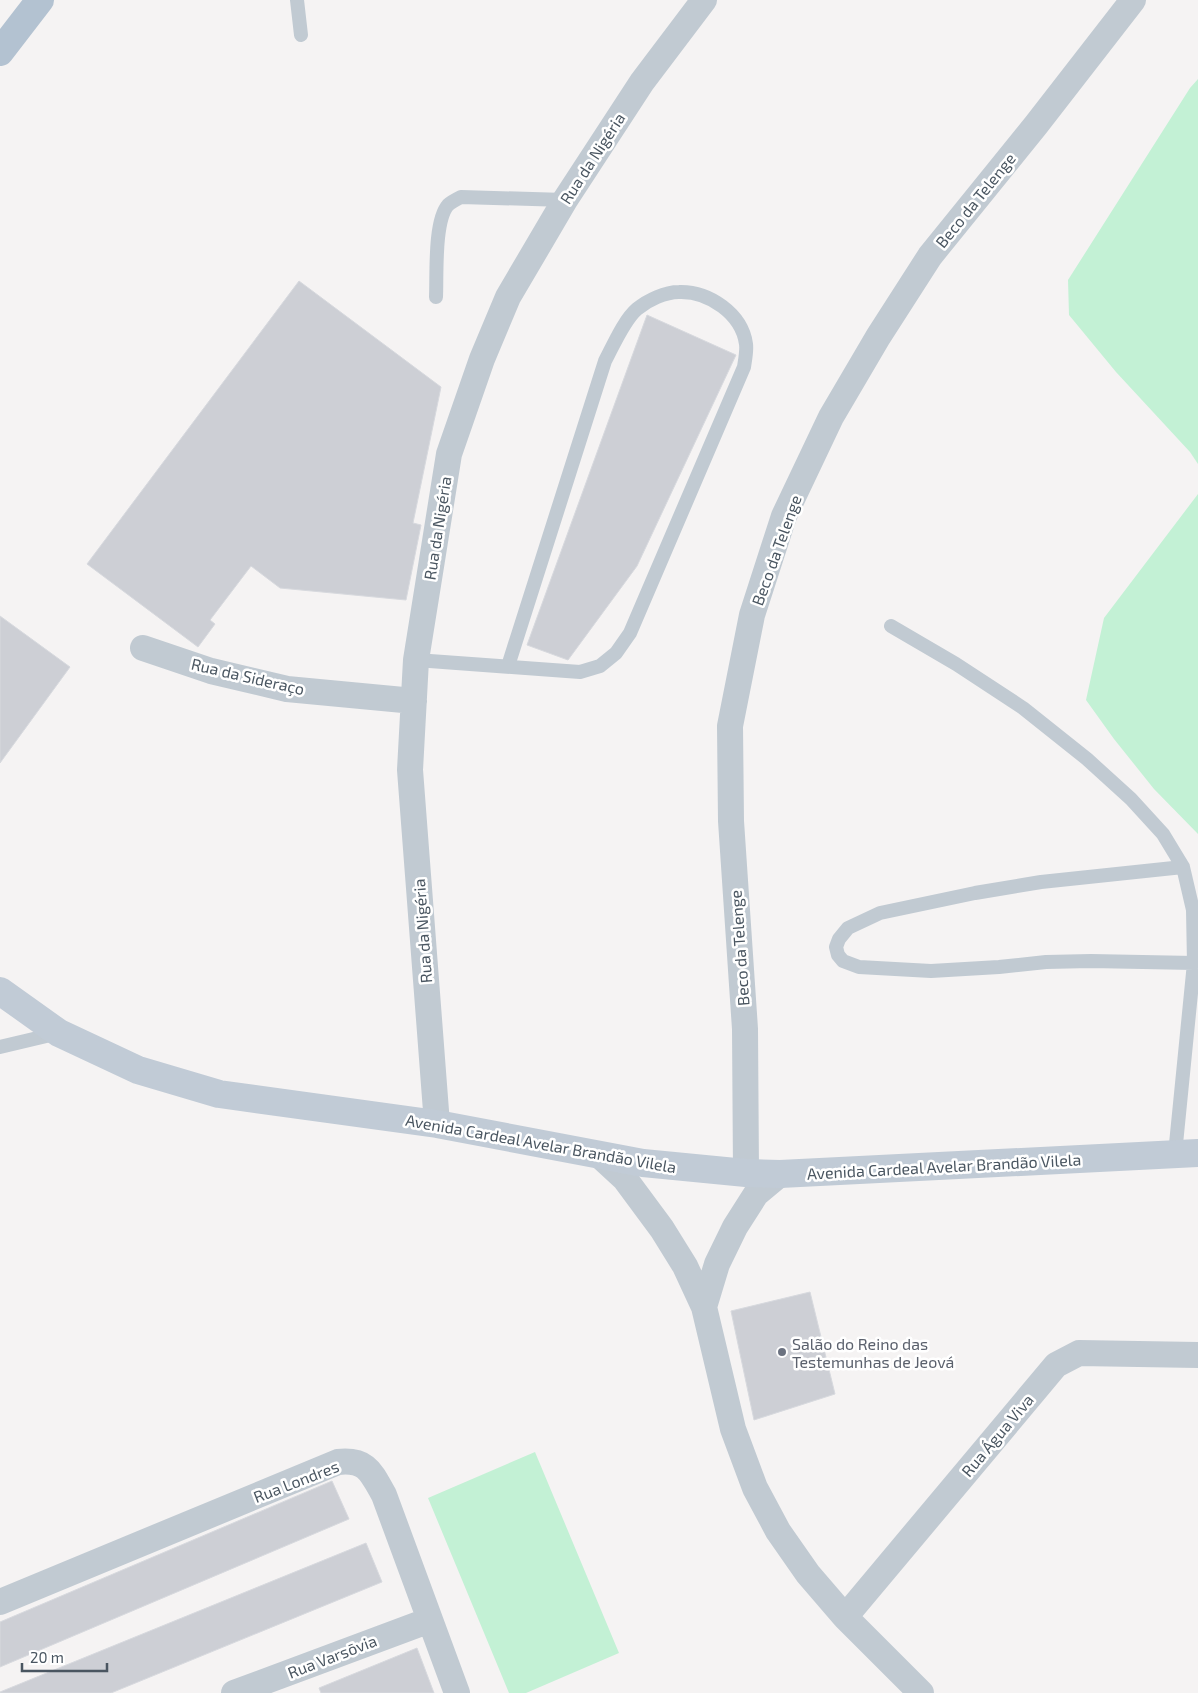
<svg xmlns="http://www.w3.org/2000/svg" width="1198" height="1693" font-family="'Exo 2',sans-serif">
	<rect width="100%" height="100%" fill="#f5f3f3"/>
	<path fill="#c3f1d5" d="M1198 79V464L1190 452 1116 372 1069 315 1068 280 1190 88Z
		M1198 494V834L1154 789 1114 739 1086 700 1104 618Z
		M535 1452 619 1653 526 1693H509L428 1498Z"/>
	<path fill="#cdcfd5" stroke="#d7d9de" d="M299 281 441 387 413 523 421 525 406 600 280 588 251 566 210 620 215 624 198 647 87 564Z
		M647 315 736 355 637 566 568 660 527 645Z
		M0 616 70 667 0 763Z
		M810 1292 835 1394 754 1420 731 1311Z
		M332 1481 349 1519 0 1667V1622Z
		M366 1543 382 1582 111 1693H0V1692Z
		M417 1648 434 1693H321L319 1688Z"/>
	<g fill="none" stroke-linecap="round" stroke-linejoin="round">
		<path stroke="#c1cad2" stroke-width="14" d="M297 0 301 35
			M436 297C437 275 434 221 448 205 451 202 457 199 461 197L565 200
			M891 626 956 664 1023 708 1087 759 1131 799 1163 834 1183 867 1193 910 1194 963 1175 1154
			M416 660 580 672 600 666 616 653 630 633 744 367C745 360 747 351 746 344 742 314 709 291 679 292 665 292 648 300 637 309 624 320 613 346 605 361L508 666
			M1183 867 1041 882 975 893 880 913 848 928 839 939 836 947 838 955 843 961 859 967 931 971 999 967 1046 962 1091 961 1194 963
			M0 1047 59 1033"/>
		<path stroke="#c1cad2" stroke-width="26" d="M143 648 211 671 287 689 414 701
			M437 1124 410 770 416 660 449 454 482 359 508 297 565 200 642 82 704 0
			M599 1155 625 1179 662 1229 685 1266 704 1307 733 1429 755 1488 778 1531 808 1574 845 1617 921 1693
			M746 1173 745 1029 731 821 730 726 752 615 784 516 831 417 878 337 930 256 1036 125 1133 0
			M704 1307 717 1264 735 1227 756 1194 780 1174
			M0 1602 338 1462C367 1459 371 1472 384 1495L457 1693
			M845 1617 1056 1365 1079 1353 1198 1355
			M234 1693 430 1620"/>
		<path stroke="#c1cbd6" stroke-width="28" d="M0 991 59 1033 138 1070 219 1094 437 1124 643 1163 746 1173 780 1174 1198 1153"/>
		<path stroke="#b3c2d1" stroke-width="28" d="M0 52 40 0"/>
	</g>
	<circle fill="#6b7280" stroke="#fff" stroke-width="2" cx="782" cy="1352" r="5"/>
	<g text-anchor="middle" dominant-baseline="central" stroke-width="5" stroke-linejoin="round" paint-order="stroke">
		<g font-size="16" fill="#4a5661" stroke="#fff">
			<text transform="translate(592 158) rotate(-57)">Rua da Nigéria</text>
			<text transform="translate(975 200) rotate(-51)">Beco da Telenge</text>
			<text transform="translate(437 528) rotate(-81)">Rua da Nigéria</text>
			<text transform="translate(776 550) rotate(-70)">Beco da Telenge</text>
			<text transform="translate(248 676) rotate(13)">Rua da Sideraço</text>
			<text transform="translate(422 931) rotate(-94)">Rua da Nigéria</text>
			<text transform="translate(739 948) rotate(-94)">Beco da Telenge</text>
			<text transform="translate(541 1143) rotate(10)">Avenida Cardeal Avelar Brandão Vilela</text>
			<text transform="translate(944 1166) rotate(-3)">Avenida Cardeal Avelar Brandão Vilela</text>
			<text transform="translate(997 1435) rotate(-50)">Rua Água Viva</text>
			<text transform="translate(296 1481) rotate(-21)">Rua Londres</text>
			<text transform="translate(332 1656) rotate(-21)">Rua Varsōvia</text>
		</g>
		<g font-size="16" fill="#5b616d" stroke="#fff" text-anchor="start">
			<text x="792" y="1343">Salão do Reino das<tspan x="792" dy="18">Testemunhas de Jeová</tspan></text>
		</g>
	</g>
	<path d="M22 1663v8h85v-8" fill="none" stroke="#4a5661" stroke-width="2.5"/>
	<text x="30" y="1663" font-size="15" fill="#4a5661" stroke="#ffffff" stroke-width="4" paint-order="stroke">20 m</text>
</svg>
